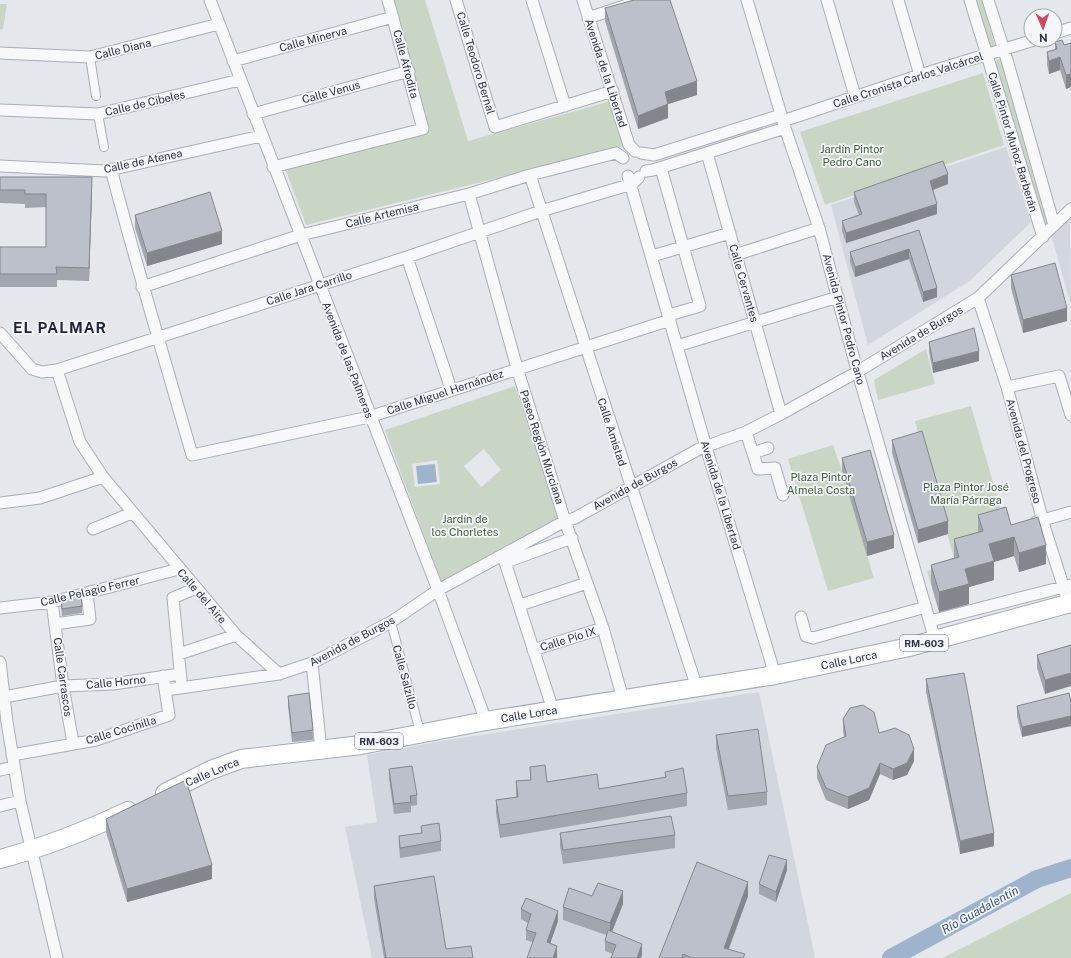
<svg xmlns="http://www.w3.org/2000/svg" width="1071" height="958" font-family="'Public Sans',sans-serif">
	<rect width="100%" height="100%" fill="#e4e7ec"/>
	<path fill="#d2d6de" d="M1006 147 1031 222 971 280 868 345 831 205Z
		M1071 215 1070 224 1071 305 1051 235Z
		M759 692 815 957 813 958H372L345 827 377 822 367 755 435 742Z"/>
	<path fill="#c9d6c5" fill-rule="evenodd" d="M390 0H425L468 141 611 101 624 147 306 225 285 168 426 132Z
		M975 0H982L996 49 991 51Z
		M0 4H7L3 29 0 30Z
		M1001 59 1049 224 1044 230 993 61Z
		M983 73 1004 145 825 205 800 132Z
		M926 349 935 384 878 400 874 380Z
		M515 386 560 521 442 584 385 430ZM484 449 501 470 481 487 464 466ZM437 460 440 484 415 487 412 464Z
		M971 406 1006 527 931 584 927 571 936 569 954 558 915 421Z
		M833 445 842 471 874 578 828 591 788 459Z
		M1071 893V958H943L944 957Z"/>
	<path fill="#9fb4cc" d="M435 464 437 482 418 484 416 466Z"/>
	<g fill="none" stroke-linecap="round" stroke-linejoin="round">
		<path stroke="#9fb4cc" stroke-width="18" d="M891 958 1037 879 1071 868"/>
		<defs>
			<path id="pedestrian" d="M90 57 96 96
				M98 114 104 147
				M391 622 420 732"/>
			<path id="minor" d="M210 0 438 590 486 721
				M456 0 495 127 613 91
				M532 0 565 106
				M583 0 629 145 635 151
				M747 0 785 128 819 228 854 359 935 640
				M827 0 855 96
				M898 0 920 75
				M970 0 1043 237
				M988 0 1007 60 1054 225
				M588 18 642 0
				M1055 33 1071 28
				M0 53 90 57 219 24
				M233 61 393 17
				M0 110 98 114 240 80
				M253 114 409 71
				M783 121 920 75 1034 40
				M641 153 654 155 781 115
				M707 153 781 414
				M0 166 105 171 261 136
				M273 167 423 129 388 0
				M661 168 700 306 669 315
				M111 169C136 265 165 360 192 455L369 417 670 320
				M646 171 653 170 785 128
				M530 175 697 688
				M628 176 706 447 775 675
				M469 194 517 368 565 521 603 628 623 699
				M735 255 819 228
				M652 256 730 233
				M407 257 451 389
				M142 287 301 235 469 194 530 175 616 153 623 158
				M978 298 1007 387 1045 529 1069 604
				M0 333 32 369 42 372 57 370 407 257 541 211 632 184 639 177
				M677 346 838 297
				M57 370 80 442 103 477 236 635 279 674
				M1007 387 1059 376 1071 415
				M746 432 758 469 775 468 783 495
				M753 453 768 448
				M0 503 40 498 103 477
				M1036 522 1071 512
				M93 529 132 513
				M503 556 553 710
				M506 562 572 538
				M52 602 63 686 73 743
				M520 605 587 583
				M0 608 52 602 179 569
				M801 617 806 636 813 638 926 607
				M930 621 1071 585
				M55 624 90 619 87 593
				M533 650 603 628
				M179 654 236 635
				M0 662 7 722 20 801 57 958
				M312 663 321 750
				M181 680 173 598 196 588
				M166 690 279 674 312 663 391 622 438 590 565 521 575 518 699 449 746 432 781 414 857 372 978 298 1071 209
				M4 697 63 686 113 684 180 674
				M12 755 96 740 169 715 163 676
				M0 770 14 767
				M0 806 20 801"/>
			<path id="primary" d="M165 793 211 770 241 759 361 745 486 721 775 675 909 647 1071 603
				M0 859C45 847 86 831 128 811"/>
		</defs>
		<use href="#pedestrian" stroke="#a9aeb7" stroke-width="10"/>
		<use href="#minor" stroke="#a9aeb7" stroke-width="13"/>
		<use href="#primary" stroke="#a3abb8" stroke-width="20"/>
		<use href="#pedestrian" stroke="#f7f8fa" stroke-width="8"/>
		<use href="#minor" stroke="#f7f8fa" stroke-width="11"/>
		<use href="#primary" stroke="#fff" stroke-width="18"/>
	</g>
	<path fill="#a1a5ae" d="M605 8 697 95 668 104V118L638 129 605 21Z
		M1055 42 1064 45 1071 43V87L1066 89 1060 70 1049 74 1047 65V52L1055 49Z
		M0 177 92 190 89 281 57 280V287H0V247H46V207L25 208V204L0 203Z
		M948 184 933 190 937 214 846 243 842 231V221L859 215 854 202V192Z
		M135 215 222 244 147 266 135 228Z
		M919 230 937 297 923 302 909 259 855 277 850 262V252Z
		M1011 275 1067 321 1023 333 1011 288Z
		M929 342 979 361 933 373 929 352Z
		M892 440 948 534 918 543 892 453Z
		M842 458 894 548 867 556 842 471Z
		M978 515 1011 525 1046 564 1019 572 1014 556 994 562V580L969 587V604L939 612 931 584V565L954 558V539L978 532Z
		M61 600 82 606V613L62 616 61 607Z
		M1071 645 1045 694 1037 668V655Z
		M926 679 994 846 960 854 926 692Z
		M288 696 313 730V740L292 742 288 706Z
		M1071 702 1022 737 1017 716V706Z
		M843 719 879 733 914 761 907 775 893 780 880 774 869 800 848 809 826 800 817 778V767L844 737 843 731Z
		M716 735 767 792V805L728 810 716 748Z
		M530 767 547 782 599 789 665 777V772L687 793V806L500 838 496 813V800L516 798V781L530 780Z
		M389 769 417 795V805L411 806V812L394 814 389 779Z
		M106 819 212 879 127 902 106 832Z
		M421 826 441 841V851L400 858 399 846V836L421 833Z
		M560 833 675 835V848L563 864 560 846Z
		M787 870 776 902 759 894V884Z
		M374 886 446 949 473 958H384L374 899Z
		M592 896 623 904 612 932 642 954 641 958H611L613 954 605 951V941L606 935 563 920V907Z
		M748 896 729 949 745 958H659Z
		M521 909 558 921 550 944 557 956 532 942 526 940V930L528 923 521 919Z"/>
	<path fill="#83868d" d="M1060 57V70L1049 74V61Z
		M1071 74V87L1066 89V75Z
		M697 81V95L665 105V92Z
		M668 104V118L638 129V116Z
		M948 174V184L930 191V181Z
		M92 177V190L89 281V268Z
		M937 204V214L846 243V233Z
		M222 231V244L147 266V253Z
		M909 249V259L855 277V267Z
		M937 288V297L923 302V292Z
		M1067 308V321L1023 333V320Z
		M979 351V361L933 373V363Z
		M948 521V534L918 543V530Z
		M894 535V548L867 556V542Z
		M1014 537V556L994 562V580L969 587V604L939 612V592L965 569 989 544Z
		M1046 545V564L1019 572V553Z
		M1071 673V686L1045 694V680Z
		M1071 716V726L1022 737V727Z
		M914 749V761L907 775 893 780V769Z
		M880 763V774L869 800 848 809V797Z
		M994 833V846L960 854V841Z
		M787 860V870L776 902V892Z
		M212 865V879L127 902V889Z
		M748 882V896L725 958 724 948Z
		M623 891V904L610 936V923Z
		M558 911V921L547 952V942Z
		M642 944V954L641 958H637Z
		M557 946V958H553Z"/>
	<path fill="#bbc0ca" stroke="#83868d" d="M634 0H670L697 81 665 92 668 104 638 116 605 8Z
		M1062 40 1064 45 1071 43V74L1066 75 1060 57 1049 61 1047 52 1057 49 1055 42Z
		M943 161 948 174 930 181 937 204 846 233 842 221 862 214 854 192Z
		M0 177H92L89 268 56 267 57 274H0V247H46V194H25V190H0Z
		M210 192 222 231 147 253 135 215Z
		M919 230 937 288 923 292 909 249 855 267 850 252Z
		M1055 263 1067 308 1023 320 1011 275Z
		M974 328 979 351 933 363 929 342Z
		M922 431 948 521 918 530 892 440Z
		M870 450 894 535 867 542 842 458Z
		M1006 507 1011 525 1038 517 1046 545 1019 553 1014 537 989 544 994 561 965 569 969 584 939 592 931 565 959 557 954 539 983 531 978 515Z
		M81 595 82 606 62 609 61 600Z
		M1071 645V673L1045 680 1037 655Z
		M964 673 994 833 960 841 926 679Z
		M309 693 313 730 292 733 288 696Z
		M1069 693 1071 702V716L1022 727 1017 706Z
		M863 705 874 712 879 733 895 728 909 735 914 749 907 763 893 769 880 763 869 788 848 797 826 788 817 767 826 745 846 736 843 719 850 708Z
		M758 729 767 792 728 796 716 735Z
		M545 765 547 782 597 774 599 789 666 777 665 772 683 768 687 793 500 825 496 800 518 797 516 781 531 780 530 767Z
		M412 766 417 795 410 796 411 802 394 804 389 769Z
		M186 780 212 865 127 889 106 819Z
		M671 816 675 835 563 850 560 833Z
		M439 823 441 841 400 848 399 836 422 833 421 826Z
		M769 855 787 860 776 892 759 884Z
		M697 862 748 882 724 948 745 954 743 958H692L683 954 682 958H659Z
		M434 876 446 949 471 946 473 958H386L374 886Z
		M598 883 623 891 610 923 563 907 569 888 592 896Z
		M526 898 558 911 547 942 557 946 553 958H527L536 933 526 930 531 914 521 909Z
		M608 930 642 944 637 958H611L616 945 605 941Z"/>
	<g text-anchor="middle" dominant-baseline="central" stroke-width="3.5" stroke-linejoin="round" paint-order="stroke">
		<g fill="#f4f6f9" stroke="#676e7b" stroke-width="1">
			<rect x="900" y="635" width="48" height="16" rx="3"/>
			<rect x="355" y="733" width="48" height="16" rx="3"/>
		</g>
		<g font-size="10" font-weight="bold" fill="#2b3445">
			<text x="924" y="643">RM-603</text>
			<text x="379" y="741">RM-603</text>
		</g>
		<g font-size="11" fill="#2b3445" stroke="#f4f6f9">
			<text transform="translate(313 39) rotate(-15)">Calle Minerva</text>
			<text transform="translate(123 49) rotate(-14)">Calle Diana</text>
			<text transform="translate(476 63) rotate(73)">Calle Teodoro Bernal</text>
			<text transform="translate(406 64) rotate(75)">Calle Afrodita</text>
			<text transform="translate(606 73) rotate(72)">Avenida de la Libertad</text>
			<text transform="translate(908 80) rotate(-18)">Calle Cronista Carlos Valcárcel</text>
			<text transform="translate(331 92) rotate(-15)">Calle Venus</text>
			<text transform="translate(145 103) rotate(-13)">Calle de Cibeles</text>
			<text transform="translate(1013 142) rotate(73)">Calle Pintor Muñoz Barberán</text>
			<text transform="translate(143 161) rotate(-12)">Calle de Atenea</text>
			<text transform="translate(382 215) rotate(-14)">Calle Artemisa</text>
			<text transform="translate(744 283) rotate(74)">Calle Cervantes</text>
			<text transform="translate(309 288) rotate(-18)">Calle Jara Carrillo</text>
			<text transform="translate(844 319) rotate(75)">Avenida Pintor Pedro Cano</text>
			<text transform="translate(921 333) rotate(-31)">Avenida de Burgos</text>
			<text transform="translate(348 360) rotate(69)">Avenida de las Palmeras</text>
			<text transform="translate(445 392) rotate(-18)">Calle Miguel Hernández</text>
			<text transform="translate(612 432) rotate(72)">Calle Amistad</text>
			<text transform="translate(542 447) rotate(72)">Paseo Región Murciana</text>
			<text transform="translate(1024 451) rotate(75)">Avenida del Progreso</text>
			<text transform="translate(635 484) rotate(-29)">Avenida de Burgos</text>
			<text transform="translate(721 495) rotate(73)">Avenida de la Libertad</text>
			<text transform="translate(90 591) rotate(-13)">Calle Pelagio Ferrer</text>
			<text transform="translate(202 596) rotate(49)">Calle del Aire</text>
			<text transform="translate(568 639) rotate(-17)">Calle Pío IX</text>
			<text transform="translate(352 641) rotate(-28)">Avenida de Burgos</text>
			<text transform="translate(849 660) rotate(-12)">Calle Lorca</text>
			<text transform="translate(63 677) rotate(82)">Calle Carrascos</text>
			<text transform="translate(405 677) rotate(75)">Calle Salzillo</text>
			<text transform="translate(116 682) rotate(-6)">Calle Horno</text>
			<text transform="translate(529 714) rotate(-9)">Calle Lorca</text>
			<text transform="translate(121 730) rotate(-17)">Calle Cocinilla</text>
			<text transform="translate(212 772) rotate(-23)">Calle Lorca</text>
		</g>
		<g font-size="11" fill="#3f6138" stroke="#f4f6f9">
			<text x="852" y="149">Jardín Pintor<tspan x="852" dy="13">Pedro Cano</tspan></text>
			<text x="821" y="477">Plaza Pintor<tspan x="821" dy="13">Almela Costa</tspan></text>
			<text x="966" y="487">Plaza Pintor José<tspan x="966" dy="13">María Párraga</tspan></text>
			<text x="465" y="519">Jardín de<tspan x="465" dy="13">los Chorletes</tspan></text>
		</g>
		<g font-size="12" font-style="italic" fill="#34527a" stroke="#f4f6f9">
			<text transform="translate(980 910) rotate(-29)">Río Guadalentín</text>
		</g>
		<g font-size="15" font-weight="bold" letter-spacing="1" fill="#1d2536" stroke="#f4f6f9">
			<text x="60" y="327">EL PALMAR</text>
		</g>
	</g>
	<g transform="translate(1043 28) rotate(178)"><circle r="19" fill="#f4f6f9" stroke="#a4a8b1"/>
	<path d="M0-3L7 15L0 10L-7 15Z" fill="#d1495b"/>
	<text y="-6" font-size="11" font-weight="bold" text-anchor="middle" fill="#2b3445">N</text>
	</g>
</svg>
